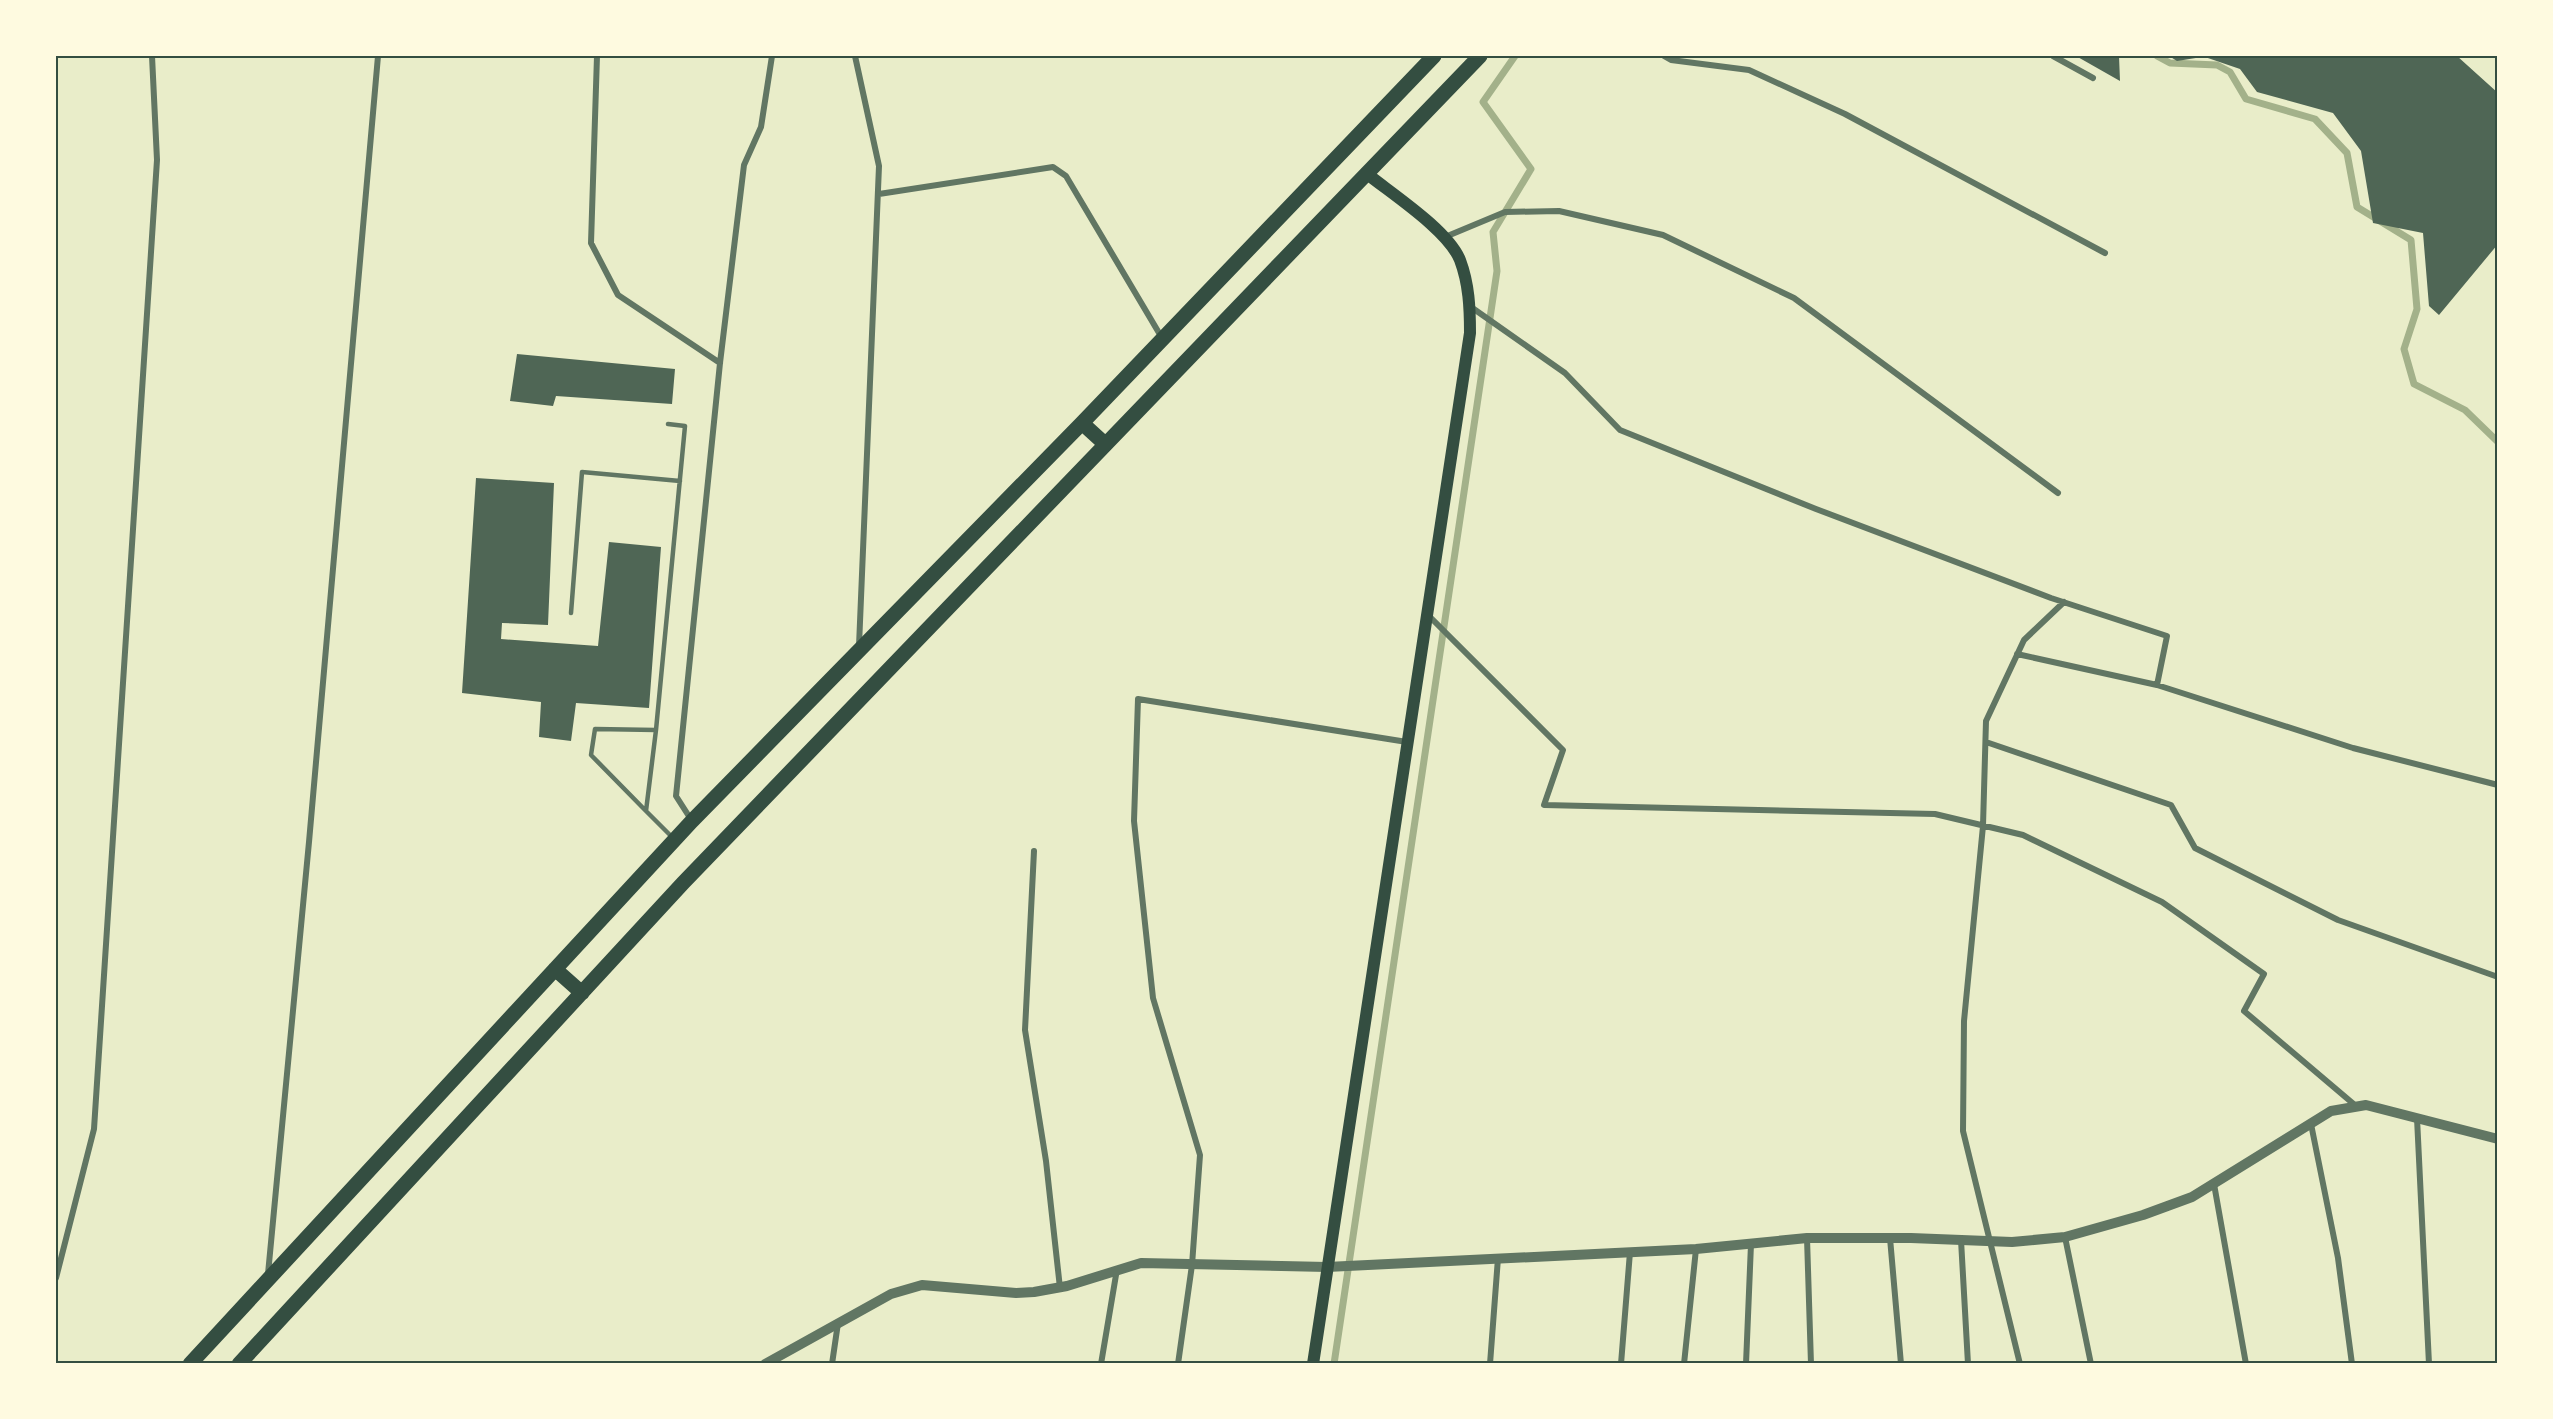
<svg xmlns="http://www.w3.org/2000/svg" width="2553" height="1419" font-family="Mulish,sans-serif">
	<rect width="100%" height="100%" fill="#e9edc9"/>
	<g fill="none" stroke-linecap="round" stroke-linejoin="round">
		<path stroke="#a3b18a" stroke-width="7" d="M2157 56 2170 63 2217 65 2230 72 2246 99 2315 119 2347 153 2357 207 2411 240 2417 309 2404 349 2414 384 2465 410 2498 442
			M1334 1364 1497 271 1493 232 1531 169 1483 102 1515 56"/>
	</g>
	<path fill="#4f6655" d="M2076 56H2119L2120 81Z
		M2169 56H2202V57L2177 61Z
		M2202 56H2457L2498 93V244L2439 315 2429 306 2423 233 2373 223 2361 151 2333 113 2257 92 2240 69Z
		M517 354 675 369 672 404 556 396 553 406 510 401Z
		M476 478 554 483 548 625 502 623 501 639 598 646 609 542 661 547 649 708 576 703 571 741 539 737 541 702 462 693Z"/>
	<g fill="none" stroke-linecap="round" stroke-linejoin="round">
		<path stroke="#617663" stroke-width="4.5" d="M668 424 685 426 656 730 646 811 673 838
			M571 613 582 472 680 481
			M646 811 591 755 595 729 656 730"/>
		<path stroke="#617663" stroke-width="6" d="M597 56 591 243 618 295 720 363
			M855 56 879 166 859 646
			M1664 56 1671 60 1749 70 1845 114 2105 253
			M2053 56 2093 78
			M879 194 1053 167 1066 176 1162 338
			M1445 237 1505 212 1559 211 1663 235 1794 298 2058 493
			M1471 307 1565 373 1620 430 1816 509 2051 598 2167 636 2157 685 2353 748 2498 785
			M1427 614 1563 750 1544 805 1935 814 2023 835 2162 902 2264 974 2244 1011 2356 1106
			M2017 654 2157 685
			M1986 742 2171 805 2195 848 2338 920 2498 977
			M692 821 676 796 720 363 744 165 761 127 772 56
			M1034 851 1025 1030 1046 1161 1060 1288
			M2417 1118 2429 1364
			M2311 1124 2338 1258 2352 1364
			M2214 1184 2246 1364
			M2065 1237 2091 1364
			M1807 1238 1811 1364
			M1890 1238 1901 1364
			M1961 1240 1968 1364
			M268 1274 309 842 378 56
			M56 1278 94 1129 157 160 152 56
			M832 1364 838 1323
			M1101 1364 1117 1269
			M1178 1364 1192 1265 1200 1155 1153 998 1134 821 1138 699 1407 742
			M1490 1364 1498 1258
			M1621 1364 1630 1252
			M1684 1364 1696 1249
			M1746 1364 1751 1244
			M2020 1364 1963 1131 1964 1021 1983 826 1986 721 2024 640 2064 602"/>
		<path stroke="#617663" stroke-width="10" d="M765 1364 891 1294 922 1285 1016 1293 1034 1292 1067 1286 1141 1263 1327 1267 1696 1249 1807 1238H1911L2012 1242 2065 1237 2143 1215 2192 1197 2331 1111 2366 1105 2498 1139"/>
		<path stroke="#344e41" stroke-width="12" d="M1313 1364 1470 333C1470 308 1469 284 1460 260 1448 230 1392 194 1366 173"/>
		<path stroke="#344e41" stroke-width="15" d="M1082 423 1105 444
			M555 969 582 993
			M190 1364 692 821 1082 423 1434 56
			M239 1364 683 883 1480 56"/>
	</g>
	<rect width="2553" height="1419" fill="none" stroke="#fefae0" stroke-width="114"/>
	<rect x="57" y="57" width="2439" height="1305" fill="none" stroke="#344e41" stroke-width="2"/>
</svg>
